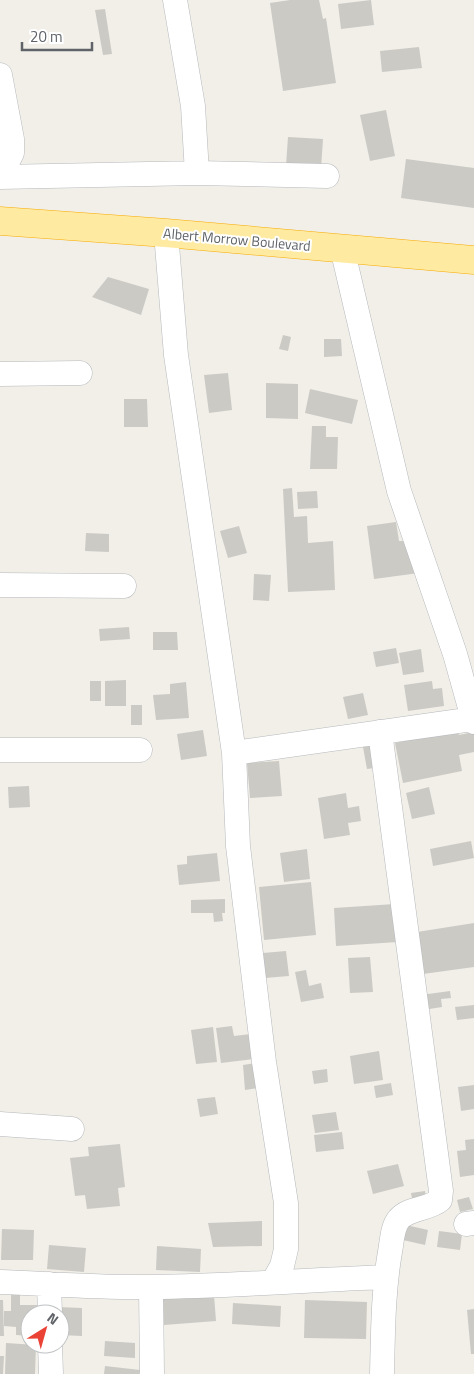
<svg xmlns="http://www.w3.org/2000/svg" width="474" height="1374" font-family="'Titillium Web',sans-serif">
	<rect width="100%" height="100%" fill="#f1efe8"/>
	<path fill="#cccac5" d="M290 0H319L323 19 326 18 336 83 283 91 270 3Z
		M371 0 374 25 341 29 338 4Z
		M105 9 112 54 103 55 95 10Z
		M419 47 422 68 382 72 380 51Z
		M386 110 395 156 370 161 360 115Z
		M288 137 323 139 321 169 286 166Z
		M406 159 474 168V208L401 198Z
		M108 277 149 289 141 315 92 297Z
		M283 335 291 337 288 351 279 349Z
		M324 339H341L342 356 324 357Z
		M228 373 232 410 209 413 204 375Z
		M266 383 298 384V419L266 418Z
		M310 389 358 400 352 424 305 413Z
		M124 399H147L148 427H124Z
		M312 426H326V437H338L337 469H310Z
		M292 488 294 517 307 516 308 543 333 541 335 590 288 592 283 489Z
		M317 491 318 508 298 509 297 492Z
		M396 522 399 541H406L407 552 416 551 419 573 374 579 367 526Z
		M239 526 247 553 228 558 220 531Z
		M86 533 109 534V552L85 551Z
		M254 574 271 575 269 601 253 600Z
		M129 627 130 639 100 641 99 629Z
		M153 632H177L178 650H153Z
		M396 648 399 663 376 667 373 652Z
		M421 649 424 672 403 675 399 653Z
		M126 680V706H105V681Z
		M90 681H101V701H90Z
		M432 681 433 689 442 688 444 706 408 711 404 685Z
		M186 682 189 718 156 720 153 695 170 694V684Z
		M363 693 368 715 348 719 343 697Z
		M131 705H142V725H131Z
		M203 730 207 756 181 760 177 734Z
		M458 730 459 735 474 732V752L459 755 462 771 403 783 395 743Z
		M378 745 382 767 367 769 363 747Z
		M279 761 282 796 250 798 247 763Z
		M29 786 30 807 9 808 8 787Z
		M429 787 435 814 412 819 406 793Z
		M346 793 348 808 359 806 361 821 348 823 350 835 324 839 318 798Z
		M471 841 474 858 433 866 430 849Z
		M307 849 310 879 284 882 280 853Z
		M217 853 220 881 179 885 177 865 187 864V856Z
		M311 882 316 935 264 940 259 887Z
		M225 899V913H222L223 921 214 922 213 913H191V900Z
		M395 904 398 942 336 946 334 908Z
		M474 923V967L423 974 417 932Z
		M286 951 289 976 265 978 263 953Z
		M370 957 373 992 350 993 348 958Z
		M306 970 309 986 321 983 324 998 301 1002 295 972Z
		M450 991 451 998 441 999 442 1007 423 1010 421 995Z
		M474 1005V1018L457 1020 455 1007Z
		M232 1026 234 1036 251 1034 254 1059 221 1063 216 1028Z
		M213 1027 217 1062 196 1064 191 1030Z
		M379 1051 383 1080 354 1084 350 1056Z
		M256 1063 258 1088 245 1090 243 1065Z
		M327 1069 328 1082 314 1084 312 1071Z
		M391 1083 393 1095 376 1098 374 1086Z
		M474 1085V1109L461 1111 458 1087Z
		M215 1097 218 1114 200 1117 197 1099Z
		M336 1112 339 1130 315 1133 312 1115Z
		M342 1132 344 1149 316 1152 314 1135Z
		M474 1139V1175L460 1177 457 1151 466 1150 465 1140Z
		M120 1144 125 1187 118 1188 120 1206 87 1209 85 1195 75 1196 70 1158 89 1156 88 1147Z
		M398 1164 404 1186 373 1194 367 1171Z
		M425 1191 427 1203 413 1205 411 1193Z
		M469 1197 473 1209 460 1212 457 1200Z
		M262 1221V1246L213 1247 208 1223Z
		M406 1225 428 1230 425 1245 403 1240Z
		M2 1229 34 1230 33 1260H1Z
		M439 1231 462 1234 460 1250 437 1247Z
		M49 1245 86 1248 84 1272 47 1269Z
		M157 1246 201 1249 200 1272 156 1270Z
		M11 1293H20V1305H42V1314H30V1336L16 1335V1327L4 1326V1311H11Z
		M214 1295 216 1321 164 1325 162 1299Z
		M0 1300H3L4 1336H0Z
		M305 1300 367 1302 366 1339 304 1338Z
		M233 1303 281 1306 280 1327 232 1324Z
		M57 1307 82 1308V1336L60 1335V1314Z
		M474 1309V1354H471L467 1310Z
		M105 1341 135 1343V1358L104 1356Z
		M6 1343 36 1345 35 1374H5Z
		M0 1356H4L3 1374H0Z
		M105 1366 140 1370 139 1374H104Z"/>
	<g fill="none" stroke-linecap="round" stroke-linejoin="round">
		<defs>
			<path id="minor" d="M175 0 193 106 197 173
				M0 75 12 139V153L0 176
				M0 177 197 173 327 176
				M166 233 176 355 234 753 238 846 264 1062 286 1203V1249L282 1266 273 1282
				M342 248 399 491 455 654 474 722
				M0 374 80 373
				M0 585 124 586
				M380 732 441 1191 440 1200C428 1210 410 1207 399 1219 392 1227 392 1242 390 1252 383 1292 383 1333 382 1374
				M0 750H140
				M234 753 474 719
				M0 1124 72 1129
				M466 1224 474 1223
				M0 1282C51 1284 102 1288 153 1287 231 1286 308 1280 386 1277
				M49 1284 50 1314
				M151 1287 152 1374
				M50 1344 51 1374"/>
			<path id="trunk" d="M0 221 166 233 474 260"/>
		</defs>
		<use href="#minor" stroke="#b5b8bc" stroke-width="25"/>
		<use href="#trunk" stroke="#f9ab00" stroke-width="29"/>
		<use href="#minor" stroke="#fff" stroke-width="24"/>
		<use href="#trunk" stroke="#feeaa1" stroke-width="28"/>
	</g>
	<g text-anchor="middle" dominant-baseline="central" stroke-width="4" stroke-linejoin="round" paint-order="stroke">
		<g font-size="14" fill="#5f6368" stroke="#fff">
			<text transform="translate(237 239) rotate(5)">Albert Morrow Boulevard</text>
		</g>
	</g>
	<g transform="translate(45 1329) rotate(37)"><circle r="24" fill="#ffffff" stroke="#bfc1c3"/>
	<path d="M0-4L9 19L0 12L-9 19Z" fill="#ea4335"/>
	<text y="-8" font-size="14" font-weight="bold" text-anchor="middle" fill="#5f6368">N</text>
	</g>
	<path d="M22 42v8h70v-8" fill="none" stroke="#5f6368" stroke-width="2.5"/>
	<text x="30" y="42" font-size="15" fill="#5f6368" stroke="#ffffff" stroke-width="4" paint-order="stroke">20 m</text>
</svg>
